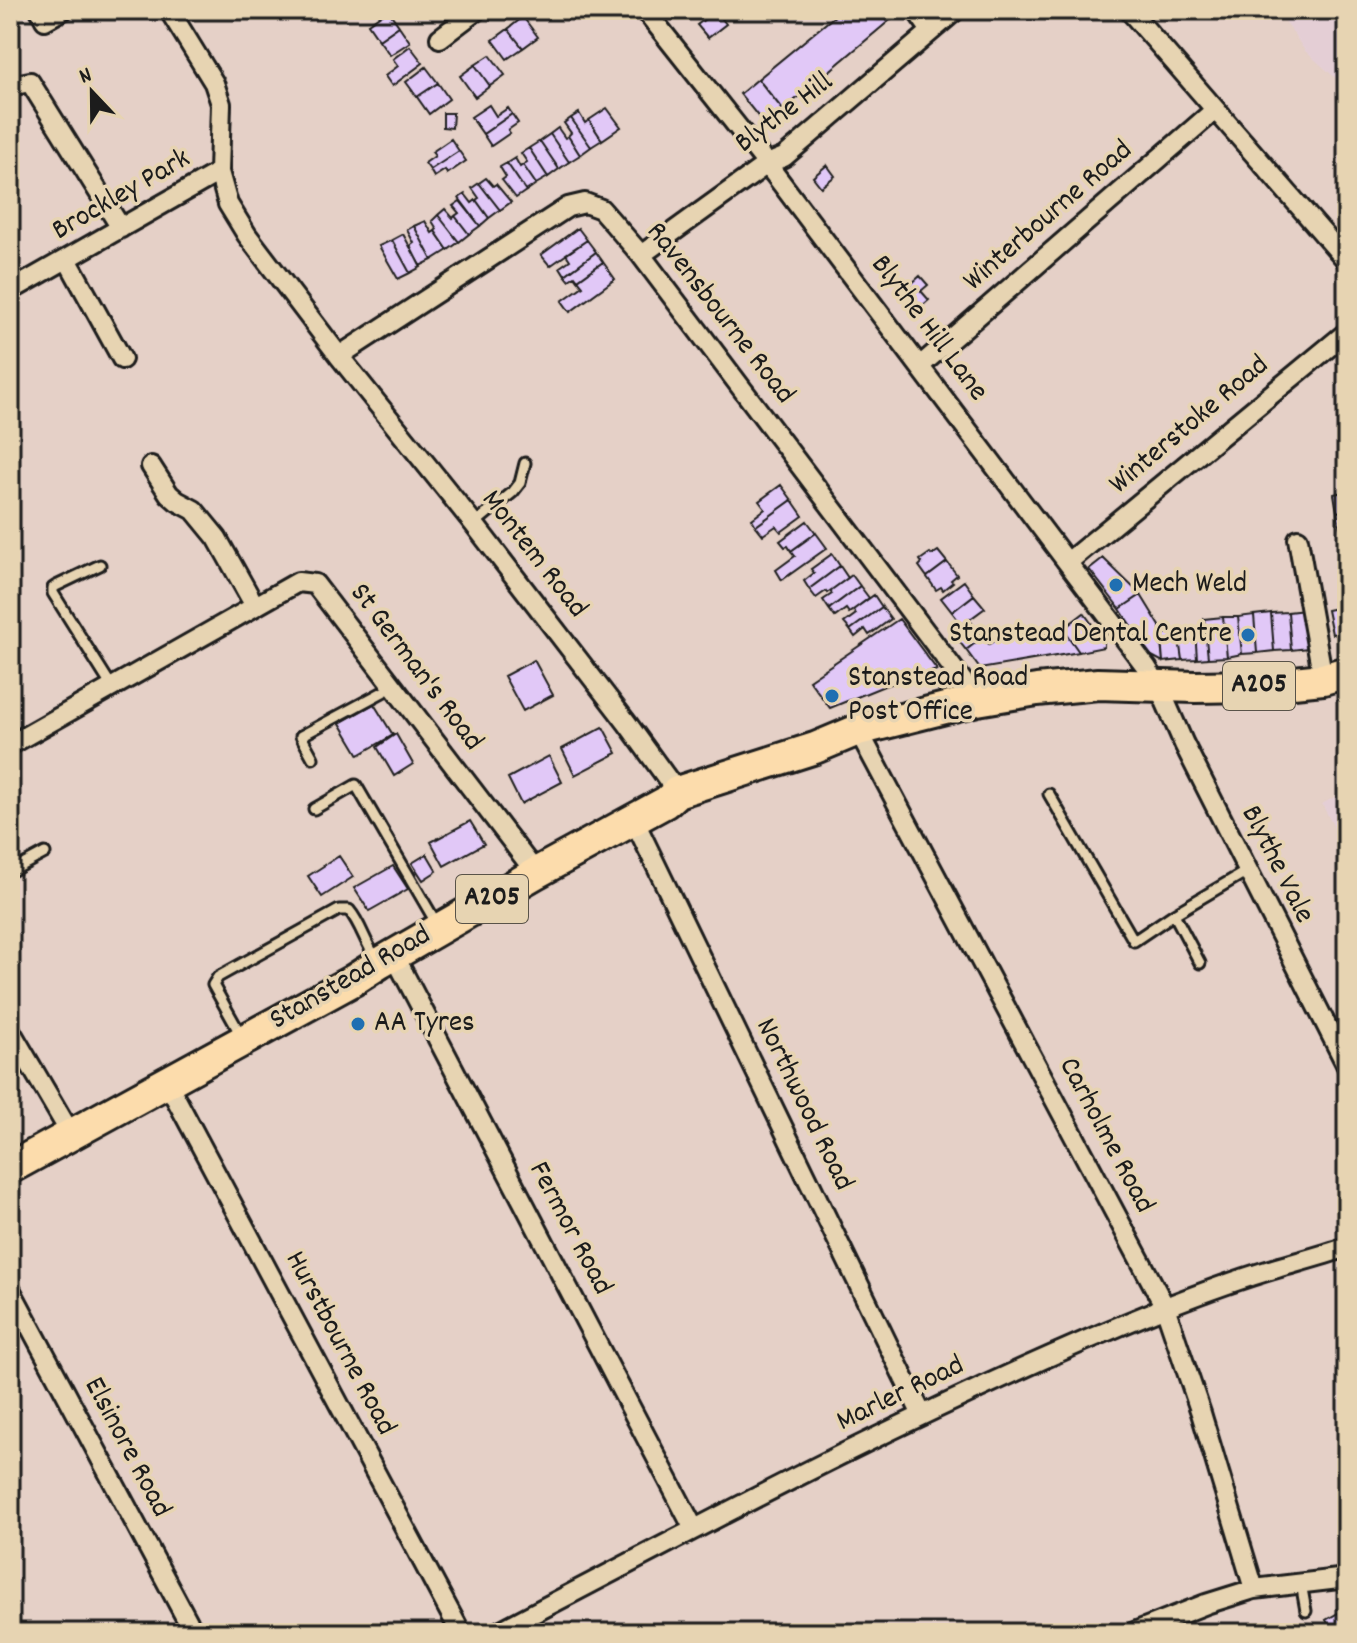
<svg xmlns="http://www.w3.org/2000/svg" width="1357" height="1643" font-family="Dekko,sans-serif">
	<rect width="100%" height="100%" fill="#e5d0c7"/>
	<filter id="ink" filterUnits="userSpaceOnUse"><feTurbulence type="fractalNoise" baseFrequency=".0125" numOctaves="2"/><feDisplacementMap in="SourceGraphic" scale="16" xChannelSelector="R" yChannelSelector="G"/><feConvolveMatrix kernelMatrix="1 2 1 2 8 2 1 2 1" color-interpolation-filters="sRGB"/></filter>
	<g filter="url(#ink)">
		<path fill="#e4ced5" d="M1278 10H1347V88L1305 51Z
			M1347 790V853L1322 804Z"/>
		<path fill="#e1c8f7" stroke="#1c1c1c" stroke-width="2" d="M388 10 399 26 379 40 368 24Z
			M842 10H902L783 110 758 79Z
			M716 11 726 24 708 38 697 25Z
			M523 17 538 37 523 48 508 29Z
			M399 26 410 42 390 55 379 40Z
			M508 29 523 48 507 59 493 40Z
			M410 46 423 63 392 86 385 76 398 66 393 59Z
			M490 55 505 75 490 86 475 65Z
			M475 65 490 86 475 97 460 76Z
			M426 67 438 83 417 97 406 82Z
			M758 79 783 110 765 125 740 94Z
			M438 83 449 99 429 114 417 97Z
			M489 105 496 116 508 108 512 114 483 134 471 117Z
			M607 108 621 127 602 140 589 120Z
			M443 113H453L452 128 443 127Z
			M579 113 585 123 589 120 602 140 591 147 571 118Z
			M512 114 518 123 508 130 510 133 491 146 483 134Z
			M571 118 591 147 580 155 568 136 571 133 564 123Z
			M558 128 565 138 568 136 580 155 569 162 550 134Z
			M550 134 569 162 559 169 540 141Z
			M451 139 459 151 430 170 425 163 435 156 432 152Z
			M540 141 559 169 548 177 529 148Z
			M529 148 548 177 536 184 523 165 527 162 521 153Z
			M459 151 466 161 447 174 445 170 434 177 430 170Z
			M515 158 520 167 523 165 536 184 526 191 507 163Z
			M507 163 526 191 516 198 502 180 506 177 500 167Z
			M827 165 835 176 821 187 813 177Z
			M486 178 493 186 496 184 511 202 500 210 479 183Z
			M479 183 500 210 489 218 476 200 479 198 472 188Z
			M465 194 472 203 476 200 489 218 480 226 459 198Z
			M460 201 480 226 469 234 455 216 459 213 453 206Z
			M445 209 453 218 455 216 469 234 459 242 438 215Z
			M438 215 459 242 448 250 435 231 437 229 432 221Z
			M425 221 432 233 435 231 448 250 432 260 414 226Z
			M414 226 432 260 420 266 410 246 414 243 407 230Z
			M578 228 587 240 550 266 541 255Z
			M403 234 421 267 410 273 392 240Z
			M392 240 410 273 398 279 379 246Z
			M587 240 596 252 565 275 560 267 570 260 566 254Z
			M596 252 603 262 578 280 575 276 569 280 565 275Z
			M603 262 615 279 570 312 562 301 583 286 578 280Z
			M920 276 928 285 921 291 929 300 914 313 899 295Z
			M781 485 792 500 756 526 752 519 765 509 759 501Z
			M1347 491V510L1337 512 1334 494Z
			M792 500 803 516 781 532 776 526 763 535 756 526Z
			M1347 510V533L1341 534 1337 512Z
			M807 521 816 533 791 551 788 546 785 547 780 541Z
			M816 533 827 548 782 580 776 570 795 556 791 551Z
			M938 551 947 562 927 577 919 566 922 563 920 560 930 553 932 555Z
			M832 554 840 566 809 589 804 581 814 573 811 569Z
			M1103 558 1141 595 1120 609 1089 569Z
			M947 562 957 575 951 580 953 582 943 590 941 587 936 590 927 577Z
			M840 566 848 578 827 593 826 591 816 598 809 589Z
			M852 575 860 586 829 609 823 600 832 594 830 591Z
			M964 581 974 595 952 612 941 598Z
			M860 586 869 598 849 613 846 609 835 617 829 609Z
			M874 595 882 607 850 630 844 623 856 614 853 610Z
			M974 595 985 608 962 625 952 612Z
			M1141 595 1160 626 1163 662 1150 655 1120 609Z
			M1347 606V632L1332 634 1327 610Z
			M882 607 891 619 869 635 865 629 855 637 850 630Z
			M1305 610 1308 648 1291 650 1288 612Z
			M1288 612 1291 650 1274 651 1271 613Z
			M1084 613 1104 641V647L1079 652 1063 629Z
			M1271 613 1274 651 1257 653 1254 615Z
			M1254 615 1257 653 1242 654 1238 617Z
			M1223 617 1227 657 1208 658 1204 619Z
			M1223 617H1238L1242 654 1227 657Z
			M899 619 937 670 884 686 830 708 809 680Z
			M972 623 983 637 966 650 955 636Z
			M1063 629 1079 652 980 669 966 650 983 637 989 644 1002 636 1007 641 1020 632 1027 641 1044 631 1050 638Z
			M1205 629 1208 658 1197 659 1195 630Z
			M1195 630 1197 659 1182 660 1178 632Z
			M1178 632 1182 660 1163 662 1160 634Z
			M534 660 553 695 523 711 504 676Z
			M374 704 393 735 359 755 340 723Z
			M603 727 617 753 575 775 562 749Z
			M396 734 413 764 394 776 377 747Z
			M549 756 562 782 521 804 508 778Z
			M470 821 484 844 444 866 431 842Z
			M427 854 437 871 423 880 412 863Z
			M339 856 353 877 322 897 308 876Z
			M393 866 408 889 369 911 354 888Z
			M1347 1608V1633H1333L1326 1620Z"/>
		<g fill="none" stroke-linecap="round" stroke-linejoin="round">
			<defs>
				<path id="service" d="M474 524 513 492 520 483 525 463
					M100 565 56 586 53 588V593L112 687
					M313 758 301 736 394 686
					M1049 794 1134 941 1174 914 1200 963
					M314 809 356 785 438 926
					M10 872 45 853
					M1174 914 1247 871
					M242 1037 213 985 218 977 339 910H349C361 924 365 943 376 958
					M1301 1583 1306 1611"/>
				<path id="minor" d="M40 10 45 20 63 10
					M169 10 214 83 221 104 219 172 228 204 247 235 339 356 474 524 627 723 677 792
					M645 10 767 164 1147 668 1159 687 1184 744 1347 1066
					M916 10 931 31
					M1129 10 1347 261
					M440 38 477 10
					M10 86 30 82 121 228
					M641 255 767 164 784 157 956 10
					M67 259 122 359
					M10 291 219 172
					M339 356 568 207 585 203 601 209 641 255 977 700
					M920 366 1215 110
					M151 466 169 494 177 501 194 510 217 538 255 606
					M1298 539 1323 679
					M1068 562 1347 332
					M858 730 1165 1307 1201 1413 1254 1589
					M10 745 298 582 315 584 536 873
					M634 820 922 1415
					M394 955 694 1529
					M10 1030 72 1136
					M167 1082 461 1633
					M10 1289 194 1633
					M496 1633C715 1518 934 1401 1163 1308 1201 1293 1239 1279 1277 1268 1301 1261 1324 1255 1347 1247
					M1132 1633 1206 1604 1254 1589 1347 1578"/>
				<path id="trunk" d="M10 1168 352 981 380 963 536 873 666 802 677 792 815 748 858 730 977 700 1037 690 1098 684 1195 687 1254 686 1323 679 1347 672"/>
			</defs>
			<use href="#service" stroke="#1c1c1c" stroke-width="15"/>
			<use href="#minor" stroke="#1c1c1c" stroke-width="24"/>
			<use href="#trunk" stroke="#1c1c1c" stroke-width="36"/>
			<use href="#service" stroke="#e7d4b2" stroke-width="9"/>
			<use href="#minor" stroke="#e7d4b2" stroke-width="18"/>
			<use href="#trunk" stroke="#fcdcac" stroke-width="30"/>
		</g>
	</g>
	<g fill="#1f6fb2" stroke="#e7d4b2" stroke-width="3">
		<circle cx="1116" cy="585" r="8"/>
		<circle cx="1248" cy="635" r="8"/>
		<circle cx="832" cy="696" r="8"/>
		<circle cx="358" cy="1024" r="8"/>
	</g>
	<g text-anchor="middle" dominant-baseline="central" stroke-width="7" stroke-linejoin="round" paint-order="stroke">
		<g fill="#e7d4b2" stroke="#595349" stroke-width="2">
			<rect x="1223" y="662" width="72" height="48" rx="6"/>
			<rect x="456" y="875" width="72" height="48" rx="6"/>
		</g>
		<g font-size="28" font-weight="bold" fill="#1c1c1c">
			<text x="1259" y="686">A205</text>
			<text x="492" y="899">A205</text>
		</g>
		<g font-size="30" fill="#1c1c1c" stroke="#e7d4b2">
			<text transform="translate(785 114) rotate(-37)">Blythe Hill</text>
			<text transform="translate(122 196) rotate(-30)">Brockley Park</text>
			<text transform="translate(1049 217) rotate(-41)">Winterbourne Road</text>
			<text transform="translate(719 314) rotate(52)">Ravensbourne Road</text>
			<text transform="translate(928 329) rotate(53)">Blythe Hill Lane</text>
			<text transform="translate(1190 426) rotate(-40)">Winterstoke Road</text>
			<text transform="translate(533 555) rotate(52)">Montem Road</text>
			<text transform="translate(415 668) rotate(53)">St German's Road</text>
			<text transform="translate(1276 865) rotate(63)">Blythe Vale</text>
			<text transform="translate(351 979) rotate(-30)">Stanstead Road</text>
			<text transform="translate(803 1105) rotate(64)">Northwood Road</text>
			<text transform="translate(1105 1136) rotate(62)">Carholme Road</text>
			<text transform="translate(569 1229) rotate(62)">Fermor Road</text>
			<text transform="translate(339 1344) rotate(62)">Hurstbourne Road</text>
			<text transform="translate(901 1395) rotate(-26)">Marler Road</text>
			<text transform="translate(126 1448) rotate(62)">Elsinore Road</text>
		</g>
		<g font-size="30" fill="#1c1c1c" stroke="#e7d4b2" text-anchor="start">
			<text x="1132" y="585">Mech Weld</text>
			<text x="1232" y="635" text-anchor="end">Stanstead Dental Centre</text>
			<text x="848" y="679">Stanstead Road<tspan x="848" dy="34">Post Office</tspan></text>
			<text x="374" y="1024">AA Tyres</text>
		</g>
	</g>
	<rect width="1357" height="1643" fill="none" stroke="#e7d4b2" stroke-width="40"/>
	<rect x="20" y="20" width="1317" height="1603" fill="none" stroke="#1c1c1c" stroke-width="3" filter="url(#ink)"/>
	<g transform="translate(92 92) rotate(338)" stroke="#e7d4b2" stroke-width="6" paint-order="stroke">
	<path d="M0-6L14 30L0 20L-14 30Z" fill="#1c1c1c"/>
	<text y="-12" font-size="22" font-weight="bold" text-anchor="middle" fill="#1c1c1c">N</text>
	</g>
</svg>
